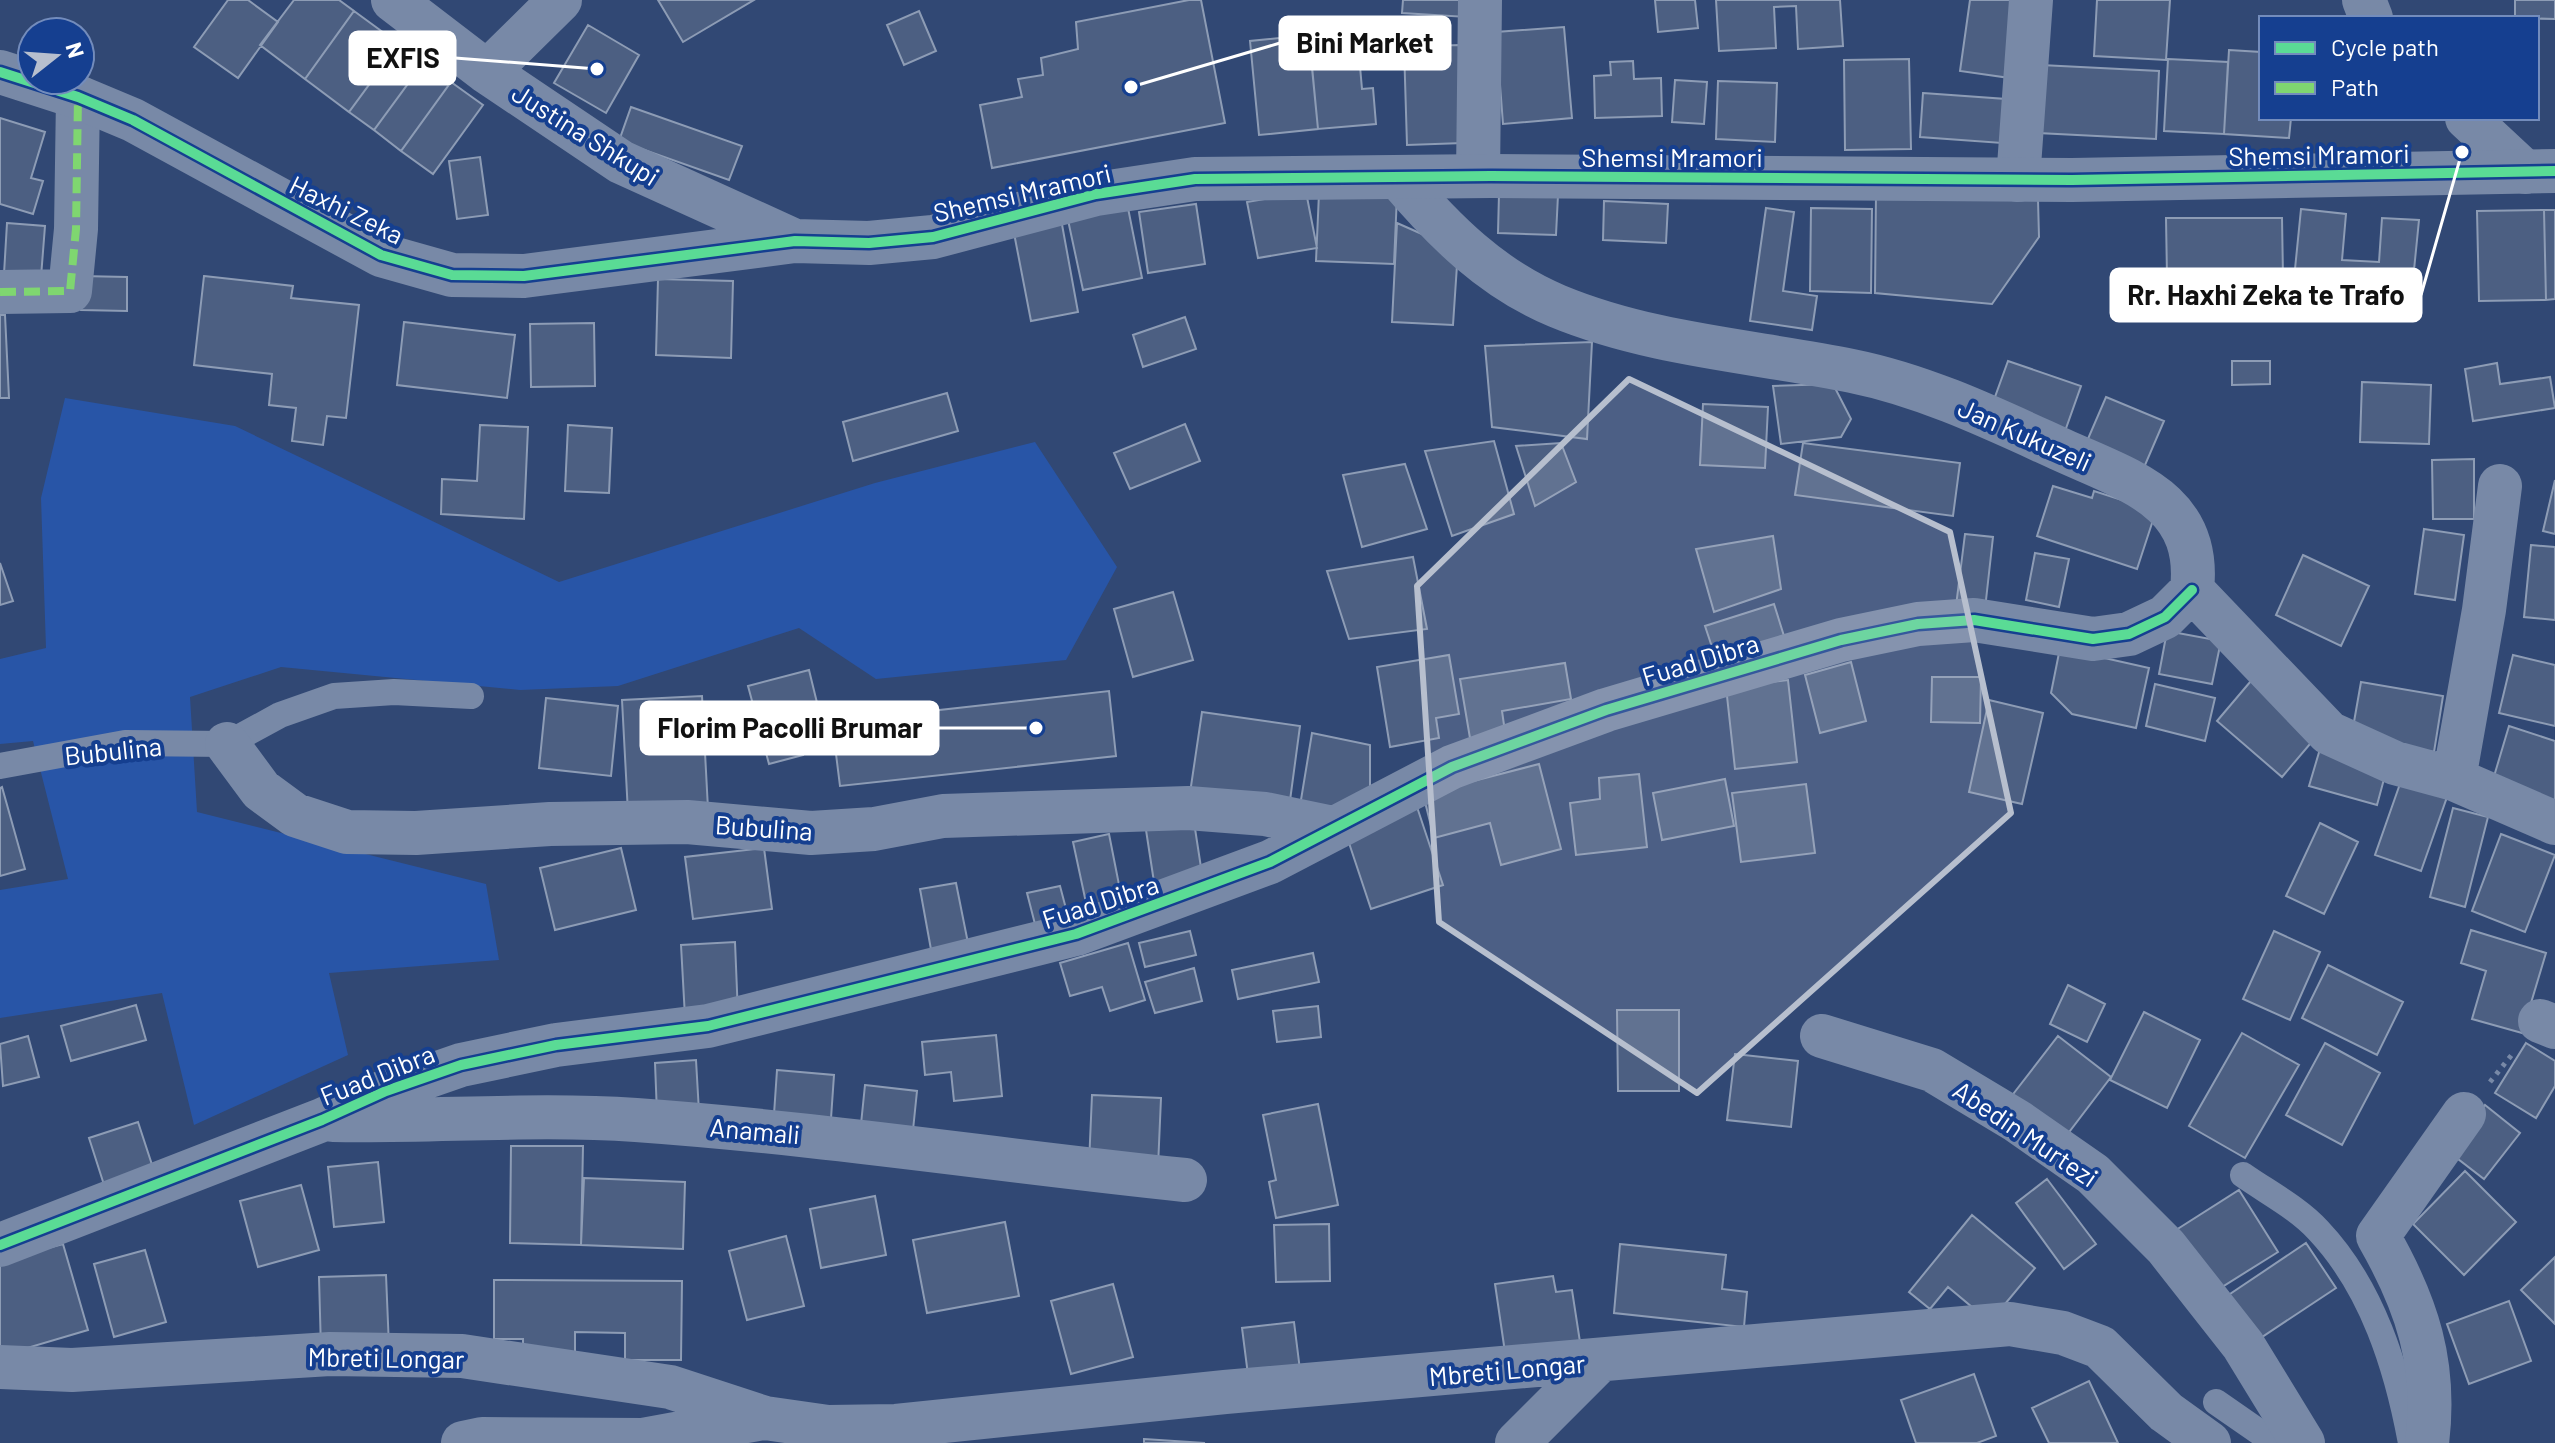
<svg xmlns="http://www.w3.org/2000/svg" width="2555" height="1443" font-family="Barlow,sans-serif">
	<rect width="100%" height="100%" fill="#314874"/>
	<path fill="#2855a7" d="M65 398 235 426 559 582 875 483 1035 442 1117 567 1066 660 876 679 799 628 618 686 520 690 281 667 190 697 197 812 486 884 499 960 329 973 348 1055 194 1125 162 993 0 1018V890L68 879 33 741 0 744V659L46 648 41 498Z"/>
	<path fill="#4c5f82" stroke="#8d9cb5" stroke-width="2" d="M228 0H248L278 22 238 78 194 47Z
		M294 0H339L354 11 305 79 260 45Z
		M658 0H754L683 42Z
		M1189 0H1201L1225 123 992 168 980 105 1022 97 1018 79 1043 75 1041 58 1078 49 1076 22Z
		M1403 0H1469L1467 17 1402 13Z
		M1655 0H1695L1698 28 1658 32Z
		M1716 0H1840L1843 46 1798 49 1796 6 1774 7 1776 48 1719 51Z
		M1970 0H2021L2010 78 1960 71Z
		M2097 0H2170L2166 60 2094 56Z
		M2515 0H2555V19L2515 18Z
		M354 11 399 44 349 112 305 79Z
		M919 11 936 51 904 65 887 25Z
		M588 25 639 55 606 113 554 83Z
		M1564 27 1572 118 1503 124 1496 32Z
		M1309 35 1318 129 1259 135 1250 41Z
		M399 44 424 62 374 130 349 112Z
		M1358 44 1362 89 1373 88 1376 124 1318 129 1310 48Z
		M1459 45 1463 143 1407 145 1404 47Z
		M2229 50 2261 52V118H2291L2289 138 2224 134Z
		M1909 59 1911 149 1845 150 1844 60Z
		M2168 59 2228 62 2224 134 2164 131Z
		M1633 61 1634 79 1661 78 1662 116 1595 118 1594 76 1611 75 1610 62Z
		M424 62 451 82 401 151 374 130Z
		M2041 65 2159 71 2156 139 2038 133Z
		M1675 80 1707 82 1704 124 1672 122Z
		M1718 81 1777 83 1775 142 1716 139Z
		M451 82 483 105 433 174 401 151Z
		M1923 93 2006 99 2002 143 1920 137Z
		M631 107 742 146 729 180 619 141Z
		M0 118 45 132 31 178 43 181 33 214 0 204Z
		M480 157 488 215 457 219 449 161Z
		M1306 192 1317 248 1258 258 1247 202Z
		M1319 193 1397 195 1394 264 1316 261Z
		M1876 193 2038 200 2039 237 1992 304 1875 293Z
		M1499 194 1558 195 1556 235 1498 233Z
		M1604 201 1668 204 1666 243 1603 240Z
		M1196 204 1205 264 1148 273 1139 212Z
		M1128 208 1142 278 1083 290 1068 220Z
		M1766 208 1794 212 1783 291 1817 296 1812 330 1750 321Z
		M1811 208 1872 209 1871 293 1810 291Z
		M2301 209 2346 214 2342 260 2379 262 2382 218 2419 220 2410 310 2292 299Z
		M2544 210 2546 300 2479 301 2477 211Z
		M2544 210H2555V299L2546 300Z
		M2166 218H2282L2283 277H2167Z
		M1061 219 1078 312 1031 321 1013 228Z
		M7 223 45 226 41 277 4 274Z
		M1397 223 1458 250 1453 325 1392 322Z
		M81 276 127 277V311L81 310Z
		M204 276 293 286 291 298 359 305 346 418 327 416 323 445 292 441 296 408 269 405 272 374 194 365Z
		M658 279 733 281 731 358 656 355Z
		M0 315H5L9 398H0Z
		M1185 317 1196 349 1143 367 1133 335Z
		M404 322 515 335 507 398 397 385Z
		M594 323 595 386 531 387 530 324Z
		M1592 342 1587 439 1492 427 1485 346Z
		M2008 361 2081 386 2064 434 1991 408Z
		M2232 361H2270V384L2232 385Z
		M2497 363 2500 384 2550 377 2555 408 2473 421 2465 369Z
		M2362 382 2431 385 2429 444 2360 442Z
		M1833 384 1851 419 1841 437 1781 444 1773 386Z
		M947 393 958 431 853 461 843 422Z
		M2106 397 2164 421 2139 479 2081 455Z
		M1703 404 1768 407 1765 468 1700 465Z
		M1185 424 1200 461 1130 489 1114 453Z
		M480 425 528 427 524 519 441 514 442 479 477 481Z
		M568 425 612 428 609 493 565 491Z
		M1494 441 1514 514 1452 536 1425 451Z
		M1561 443 1576 482 1535 506 1516 446Z
		M1803 443 1960 463 1953 516 1795 495Z
		M2474 459V519H2433L2432 460Z
		M1405 464 1427 529 1362 547 1343 475Z
		M2555 480V534L2543 531Z
		M2053 486 2092 498 2094 491 2156 511 2137 569 2037 536Z
		M2424 529 2464 535 2455 600 2415 594Z
		M1965 534 1993 537 1985 609 1956 606Z
		M1773 536 1781 589 1714 612 1696 549Z
		M2531 545 2555 547V620L2524 617Z
		M2035 553 2069 559 2059 607 2026 600Z
		M2303 555 2369 586 2341 646 2276 615Z
		M1413 557 1427 629 1349 639 1327 571Z
		M0 563 13 601 0 605Z
		M1173 592 1193 660 1133 677 1114 609Z
		M1774 604 1784 636 1716 659 1705 626Z
		M2167 631 2221 641 2212 684 2159 674Z
		M2060 648 2149 668 2136 728 2072 714 2051 693Z
		M1449 655 1459 714 1436 718 1439 738 1390 747 1377 667Z
		M2513 655 2555 665V726L2499 713Z
		M1851 662 1866 721 1820 733 1805 675Z
		M1565 663 1571 699 1502 711 1506 739 1471 744 1460 679Z
		M809 670 821 719 795 725 803 755 769 764 748 686Z
		M2256 675 2321 731 2282 777 2217 721Z
		M1932 677H1981L1980 723 1931 722Z
		M1788 680 1797 762 1735 769 1726 687Z
		M2361 682 2443 696 2434 752 2351 739Z
		M2155 684 2215 698 2205 741 2146 726Z
		M1109 691 1116 756 840 786 832 722Z
		M702 696 708 809 628 813 622 700Z
		M546 698 618 706 611 776 539 768Z
		M1989 700 2043 713 2022 804 1969 792Z
		M1202 712 1300 726 1289 808 1190 793Z
		M2509 726 2555 741V803L2492 783Z
		M1312 733 1370 745V791L1340 818 1299 812Z
		M2320 749 2387 768 2377 805 2309 786Z
		M1539 764 1561 849 1501 865 1490 823 1434 838 1423 794Z
		M1639 774 1647 847 1576 855 1570 803 1600 799 1599 778Z
		M1725 779 1734 826 1662 840 1653 793Z
		M2401 781 2447 797 2421 871 2375 855Z
		M1806 784 1815 853 1741 862 1732 793Z
		M2 787 25 869 0 876V788Z
		M1416 804 1443 885 1371 909 1344 828Z
		M2453 808 2488 817 2465 907 2430 897Z
		M1194 822 1202 874 1154 882 1146 830Z
		M2320 823 2358 842 2324 914 2286 896Z
		M1109 834 1123 905 1088 912 1073 842Z
		M2501 834 2555 855 2525 932 2472 911Z
		M621 848 636 910 555 930 540 868Z
		M764 848 772 909 693 919 685 857Z
		M956 883 969 948 932 955 920 889Z
		M1060 886 1069 920 1036 928 1027 893Z
		M2471 930 2546 953 2522 1033 2472 1019 2486 971 2461 963Z
		M1190 931 1196 955 1145 967 1139 943Z
		M2274 931 2320 952 2290 1020 2243 999Z
		M735 942 738 1015 685 1017 681 945Z
		M1128 943 1145 1000 1110 1011 1102 987 1070 996 1060 963Z
		M1313 953 1319 982 1238 999 1232 970Z
		M2328 965 2403 1002 2377 1055 2302 1018Z
		M1194 968 1202 1001 1155 1013 1145 982Z
		M2068 985 2105 1004 2087 1042 2050 1024Z
		M136 1005 146 1040 71 1061 61 1026Z
		M1318 1006 1321 1037 1277 1042 1273 1011Z
		M1617 1010H1679V1091H1618Z
		M2144 1012 2200 1040 2167 1108 2110 1080Z
		M2242 1033 2299 1065 2245 1158 2189 1126Z
		M996 1035 1002 1096 954 1101 951 1072 925 1075 922 1042Z
		M28 1036 39 1077 3 1086 0 1044Z
		M2058 1036 2111 1077 2060 1144 2007 1102Z
		M2325 1043 2380 1073 2342 1145 2286 1115Z
		M2526 1043 2555 1061V1086L2536 1118 2495 1093Z
		M1735 1054 1798 1061 1791 1127 1727 1120Z
		M696 1060 699 1112 657 1114 655 1063Z
		M777 1070 834 1075 830 1133 773 1129Z
		M865 1085 917 1091 913 1130 861 1124Z
		M1092 1095 1161 1098 1158 1167 1089 1164Z
		M1318 1104 1338 1205 1276 1218 1269 1182 1276 1180 1263 1115Z
		M2485 1105 2520 1133 2484 1179 2449 1152Z
		M138 1122 155 1174 106 1191 89 1138Z
		M511 1146H583L581 1245 510 1243Z
		M378 1162 384 1222 334 1227 328 1167Z
		M2465 1171 2516 1222 2464 1275 2413 1224Z
		M584 1178 685 1182 683 1249 581 1245Z
		M2047 1179 2096 1244 2064 1269 2016 1203Z
		M301 1185 319 1250 258 1267 240 1201Z
		M2239 1190 2278 1252 2214 1292 2176 1230Z
		M875 1196 886 1255 821 1268 810 1209Z
		M1972 1215 2035 1268 1990 1322 1948 1287 1930 1309 1909 1292Z
		M1005 1222 1019 1296 927 1313 913 1240Z
		M1329 1224 1330 1281 1276 1282 1274 1225Z
		M786 1236 804 1306 747 1320 729 1251Z
		M2306 1243 2336 1288 2253 1343 2224 1298Z
		M63 1244 88 1330 0 1356V1261Z
		M1620 1244 1726 1255 1722 1289 1747 1292 1744 1327 1614 1313Z
		M145 1250 166 1322 114 1337 94 1264Z
		M2555 1257V1324L2521 1290Z
		M386 1275 389 1347 321 1350 319 1277Z
		M1553 1276 1556 1292 1572 1290 1582 1355 1507 1366 1495 1284Z
		M494 1280 682 1281 681 1360H625V1333L575 1332V1360L523 1359V1339H494Z
		M1113 1284 1133 1357 1071 1374 1051 1301Z
		M2509 1301 2531 1361 2469 1384 2447 1324Z
		M1294 1322 1301 1378 1249 1383 1242 1328Z
		M1974 1374 1996 1436 1977 1443H1916L1901 1400Z
		M2089 1381 2118 1443H2049L2032 1408Z
		M1144 1439 1205 1443H1144Z"/>
	<g fill="none" stroke-linecap="round" stroke-linejoin="round">
		<path stroke="#7889a7" stroke-width="5" stroke-dasharray="4 6" stroke-linecap="butt" d="M2490 1082 2514 1052"/>
		<path stroke="#7889a7" stroke-width="26" d="M0 766 125 743 227 744 280 715 334 696 394 692 471 696
			M2243 1175C2267 1192 2298 1208 2318 1230 2372 1287 2397 1367 2411 1443
			M2216 1402 2275 1443"/>
		<path stroke="#7889a7" stroke-width="44" d="M2364 0 2371 18
			M2467 118 2525 172
			M1478 176 1480 0
			M1399 178C1444 231 1492 279 1557 306 1651 345 1754 351 1852 371 1926 386 1994 419 2062 450 2130 481 2202 500 2192 590
			M2018 180 2031 0
			M0 292 70 291 76 229 78 97
			M2192 590 2329 733 2395 763 2454 779 2555 823
			M227 744 261 790 295 815 347 832 416 833 550 824 687 822 811 833 874 829 943 816 1188 808 1265 814 1333 828
			M2454 779 2484 610 2500 486
			M2540 1021 2555 1027
			M1822 1036 1932 1070 2017 1121 2093 1174 2166 1247 2243 1345 2303 1443
			M333 1120C433 1122 536 1113 636 1120 820 1133 1002 1161 1185 1180
			M0 1245 322 1120 386 1091 461 1065 556 1045 708 1026 1076 934 1270 862 1452 767 1606 710 1841 640 1918 624 1974 620 2093 639 2129 634 2165 617 2192 590
			M0 1367 72 1370 330 1354 462 1356 670 1387 765 1418 828 1427 896 1426 1225 1392 2010 1324 2063 1333 2100 1347 2166 1412 2209 1443
			M463 1443 482 1439 643 1440 763 1418
			M1517 1443 1600 1360
			M2427 1443C2437 1364 2417 1304 2378 1236L2464 1114"/>
		<path stroke="#7889a7" stroke-width="44" d="M393 0 487 72 621 162 795 241
			M0 72 78 97 133 120 381 255 452 275 524 276 795 241 869 243 933 237 1096 194 1195 179 1491 176 2072 180 2555 171
			M487 72 560 0"/>
		<path stroke="#7fd670" stroke-width="8" stroke-dasharray="16 8" stroke-linecap="butt" d="M0 292 70 291 76 229 78 97"/>
		<defs>
			<path id="cycleway" d="M0 72 78 97 133 120 381 255 452 275 524 276 795 241 869 243 933 237 1096 194 1195 179 1491 176 2072 180 2555 171
				M0 1245 322 1120 386 1091 461 1065 556 1045 708 1026 1076 934 1270 862 1452 767 1606 710 1841 640 1918 624 1974 620 2093 639 2129 634 2165 617 2192 590"/>
		</defs>
		<use href="#cycleway" stroke="#153f90" stroke-width="15"/>
		<use href="#cycleway" stroke="#5adb95" stroke-width="10"/>
	</g>
	<path fill="#b7bfce" fill-opacity="0.2" stroke="#b7bfce" stroke-width="6" stroke-linejoin="round" d="M1629 379 1950 532 2011 813 1697 1093 1439 922 1417 586Z"/>
	<g text-anchor="middle" dominant-baseline="central" stroke-width="8" stroke-linejoin="round" paint-order="stroke">
		<g font-size="26" fill="#fff" stroke="#153f90">
			<text transform="translate(586 134) rotate(32)">Justina Shkupi</text>
			<text transform="translate(2319 154) rotate(-1)">Shemsi Mramori</text>
			<text x="1672" y="156">Shemsi Mramori</text>
			<text transform="translate(1022 192) rotate(-13)">Shemsi Mramori</text>
			<text transform="translate(347 209) rotate(26)">Haxhi Zeka</text>
			<text transform="translate(2025 434) rotate(24)">Jan Kukuzeli</text>
			<text transform="translate(1700 659) rotate(-17)">Fuad Dibra</text>
			<text transform="translate(113 750) rotate(-6)">Bubulina</text>
			<text transform="translate(764 827) rotate(4)">Bubulina</text>
			<text transform="translate(1100 901) rotate(-18)">Fuad Dibra</text>
			<text transform="translate(377 1074) rotate(-22)">Fuad Dibra</text>
			<text transform="translate(755 1130) rotate(5)">Anamali</text>
			<text transform="translate(2026 1133) rotate(34)">Abedin Murtezi</text>
			<text transform="translate(386 1357) rotate(1)">Mbreti Longar</text>
			<text transform="translate(1507 1369) rotate(-5)">Mbreti Longar</text>
		</g>
	</g>
	<path fill="none" stroke="#fff" stroke-width="3" d="M1131 87L1280 43M597 69L455 58M2462 152L2421 295M1036 728L938 728"/>
	<g fill="#fff" stroke="#153f90" stroke-width="3">
		<circle cx="1131" cy="87" r="8"/>
		<circle cx="597" cy="69" r="8"/>
		<circle cx="2462" cy="152" r="8"/>
		<circle cx="1036" cy="728" r="8"/>
	</g>
	<g fill="#fff" stroke="#fff" stroke-width="3">
		<rect x="1280" y="17" width="170" height="52" rx="8"/>
		<rect x="350" y="32" width="105" height="52" rx="8"/>
		<rect x="2111" y="269" width="310" height="52" rx="8"/>
		<rect x="641" y="702" width="297" height="52" rx="8"/>
	</g>
	<g font-size="28" text-anchor="middle" font-weight="bold" fill="#111">
		<text x="1365" y="53">Bini Market</text>
		<text x="403" y="68">EXFIS</text>
		<text x="2266" y="305">Rr. Haxhi Zeka te Trafo</text>
		<text x="790" y="738">Florim Pacolli Brumar</text>
	</g>
	<rect x="2259" y="16" width="280" height="104" fill="#153f90" stroke="#738cbc" stroke-width="2"/>
	<rect x="2275" y="42" width="40" height="12" fill="#5adb95" stroke="#738cbc" stroke-width="2"/>
	<text x="2331" y="56" font-size="24" fill="#ffffff">Cycle path</text>
	<rect x="2275" y="82" width="40" height="12" fill="#7fd670" stroke="#738cbc" stroke-width="2"/>
	<text x="2331" y="96" font-size="24" fill="#ffffff">Path</text>
	<g transform="translate(56 56) rotate(73)"><circle r="38" fill="#153f90" stroke="#738cbc" stroke-width="2"/>
	<path d="M0-6L14 30L0 20L-14 30Z" fill="#b7bfce"/>
	<text y="-12" font-size="22" font-weight="bold" text-anchor="middle" fill="#ffffff">N</text>
	</g>
</svg>
